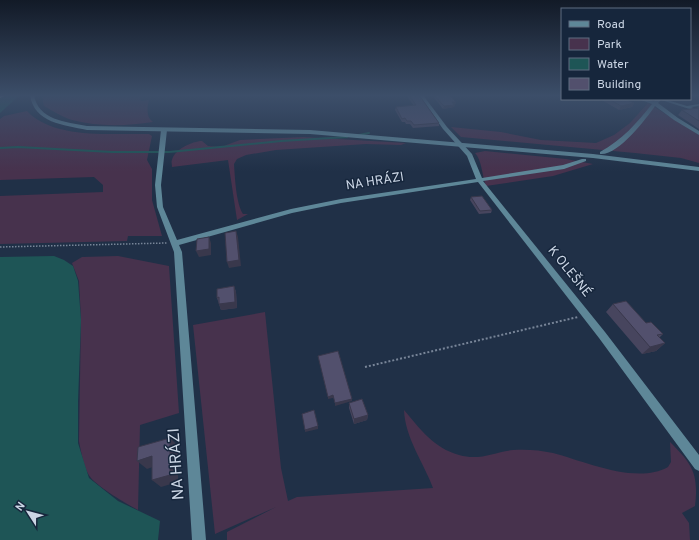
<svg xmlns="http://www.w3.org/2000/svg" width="699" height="540" font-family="Overpass,sans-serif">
	<rect width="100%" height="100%" fill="#203047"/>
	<path fill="#47324d" d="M50 95H141L140 99 141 101 149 100C147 108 146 117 153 122 127 126 98 127 72 120 62 117 53 111 44 106L42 97Z
		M648 103 699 135V163L681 158 635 153 461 137 451 127 501 132 541 140 596 143 614 135 630 123Z
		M27 111C54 140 113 133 149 134L152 136 147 160 152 169V200L162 236H128L127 241 0 244V196L103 192V185L94 177 0 180V119L4 116Z
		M303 137 406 143 401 145 366 144 276 150 246 155 237 159 234 164C235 178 236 203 243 214H248L237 220 228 160 172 167C172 164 171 162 172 160 174 150 192 141 202 141L208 146 221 147 240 140Z
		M485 151 566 159 593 164 553 176 486 186C482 176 482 160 475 153Z
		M118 256 169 266 179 413 140 425 138 510C125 503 100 488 91 478 84 470 81 451 79 441L81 319 79 281 72 263 82 257Z
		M265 312 281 468 288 501 297 497 433 488C424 463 405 438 404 410 420 429 434 448 459 455 480 461 494 452 513 450 526 449 540 450 553 453 584 461 636 485 668 467L671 462 670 442C692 464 699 473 695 506L682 513 689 523 690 540H227V532L276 507 215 534 193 325Z"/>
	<path fill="#1e5556" d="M0 95H20L0 113Z
		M54 256 64 260 73 266 78 281 81 320 78 402V443L89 478 118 501 160 521 158 540H0V257Z"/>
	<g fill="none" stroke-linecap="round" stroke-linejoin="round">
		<path stroke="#1e5556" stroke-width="2" d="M359 135 369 133
			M0 148 18 147 112 152H169L281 141 347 137"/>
		<path stroke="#788598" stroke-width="1.5" stroke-dasharray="1.5 1.5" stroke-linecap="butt" d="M0 247 167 243"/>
		<path stroke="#788598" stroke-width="2" stroke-dasharray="2 2" stroke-linecap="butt" d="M365 367 578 317"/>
		<path fill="#5e8798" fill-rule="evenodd" d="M658 99H664L687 106 699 104V106L691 107 699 110V112Z"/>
		<path fill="#5e8798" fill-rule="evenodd" d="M419 95H423L447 127 472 154 482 178 563 165 582 159H586V161L564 169 483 181 605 332 699 455V471L695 469 599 338 478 182 341 203 292 213 179 245 182 252 206 540H192L174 252 157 207 155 185 161 130 164 128 167 130 161 185 163 207 177 240 291 209 341 199 476 179 467 156 443 129Z
			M638 99H645L654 101 657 99H662L658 103 678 118 699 131V135L674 120 655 106C646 119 618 156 600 154V152C622 140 637 123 652 104Z"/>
		<path fill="#5e8798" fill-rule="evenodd" d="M30 95H34C38 120 66 122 87 126L310 130 593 154 699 167V171L593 158 310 134 87 130C64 125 34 123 30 95Z"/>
		<path fill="#e1f4fc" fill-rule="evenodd" d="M0 95H6L0 98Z"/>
	</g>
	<path fill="#47455e" d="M406 95H419L439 123V126L413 128 410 124H406L405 122H402L395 110 396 107 414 106Z
		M432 95H449L456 102 454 107 443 109Z
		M600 99H625L634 103 632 107 619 110Z
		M699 105V129L678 115 682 110 699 108H697Z
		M471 197 492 210 491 213 479 214 470 200Z
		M234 286 236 292 237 308 221 310 217 298Z
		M613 304 646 323 663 334 659 338 665 343 656 351 642 354 606 312Z
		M349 403 368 415 367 420 354 424 349 408Z"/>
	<path fill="#39384c" d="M452 102H456L454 107 443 109 444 106Z
		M634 103 632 107 619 110 621 106Z
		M236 231 238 237 241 266 229 268 227 262Z
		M209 237 211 243V255L199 257 196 251Z
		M234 286 236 292 237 308 221 310 219 304Z
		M665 343 656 351 642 354 650 347Z
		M333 395V398L328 399V397Z
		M352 399V401L335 406V403Z
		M368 415 367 420 354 424V419Z
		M318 426V429L305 432V430Z
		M170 438 178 446V482L161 487 152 480Z
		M152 456 161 464 147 469 137 461Z"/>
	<path fill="#52506d" stroke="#39384c" d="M409 95H419L439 123 414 125 411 121H407L405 118 402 119 396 107 416 105Z
		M434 95H449L456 102H452L454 105 444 106Z
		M609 99H625L634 103 621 106Z
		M699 108V121L682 110Z
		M482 196 492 210 480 211 471 197Z
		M236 231 239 260 227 262 225 233Z
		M209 237V249L196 251 197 239Z
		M234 286 235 302 219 304V297L217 298V289Z
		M626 301 646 323 651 322 663 334 657 335 665 343 650 347 613 304Z
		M338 351 352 399 335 403 333 395 328 397 318 356Z
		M362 399 368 415 354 419 349 403Z
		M314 410 318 426 305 430 302 414Z
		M170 438V475L152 480V456L137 461 138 447Z"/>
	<linearGradient id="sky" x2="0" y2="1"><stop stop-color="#121a27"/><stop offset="0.56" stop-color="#3c4e69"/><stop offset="1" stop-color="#3c4e69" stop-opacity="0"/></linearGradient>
	<rect width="699" height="171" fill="url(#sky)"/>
	<g text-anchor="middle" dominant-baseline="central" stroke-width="3" stroke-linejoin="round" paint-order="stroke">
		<g font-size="13" fill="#cbd6e5" stroke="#16263c">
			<text transform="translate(375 182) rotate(-9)">NA HRÁZI</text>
			<text transform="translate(569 272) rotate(51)">K OLEŠNÉ</text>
		</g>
		<g font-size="16" fill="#cbd6e5" stroke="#16263c">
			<text transform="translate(177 464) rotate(-94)">NA HRÁZI</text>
		</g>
	</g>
	<rect x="561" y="8" width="130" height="92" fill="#16263c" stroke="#5e6c80"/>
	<rect x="569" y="21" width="20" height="6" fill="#5e8798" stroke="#5e6c80"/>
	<text x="597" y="28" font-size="12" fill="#cbd6e5">Road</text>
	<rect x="569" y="38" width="20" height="12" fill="#47324d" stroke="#5e6c80"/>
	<text x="597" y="48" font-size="12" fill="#cbd6e5">Park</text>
	<rect x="569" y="58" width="20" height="12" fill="#1e5556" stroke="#5e6c80"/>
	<text x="597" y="68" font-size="12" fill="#cbd6e5">Water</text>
	<rect x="569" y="78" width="20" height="12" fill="#52506d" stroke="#5e6c80"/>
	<text x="597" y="88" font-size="12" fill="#cbd6e5">Building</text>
	<g transform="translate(28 512) rotate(306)" stroke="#16263c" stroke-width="3" paint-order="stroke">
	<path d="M0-3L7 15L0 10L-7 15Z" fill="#cbd6e5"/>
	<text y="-6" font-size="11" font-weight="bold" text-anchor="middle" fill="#cbd6e5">N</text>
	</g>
</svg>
